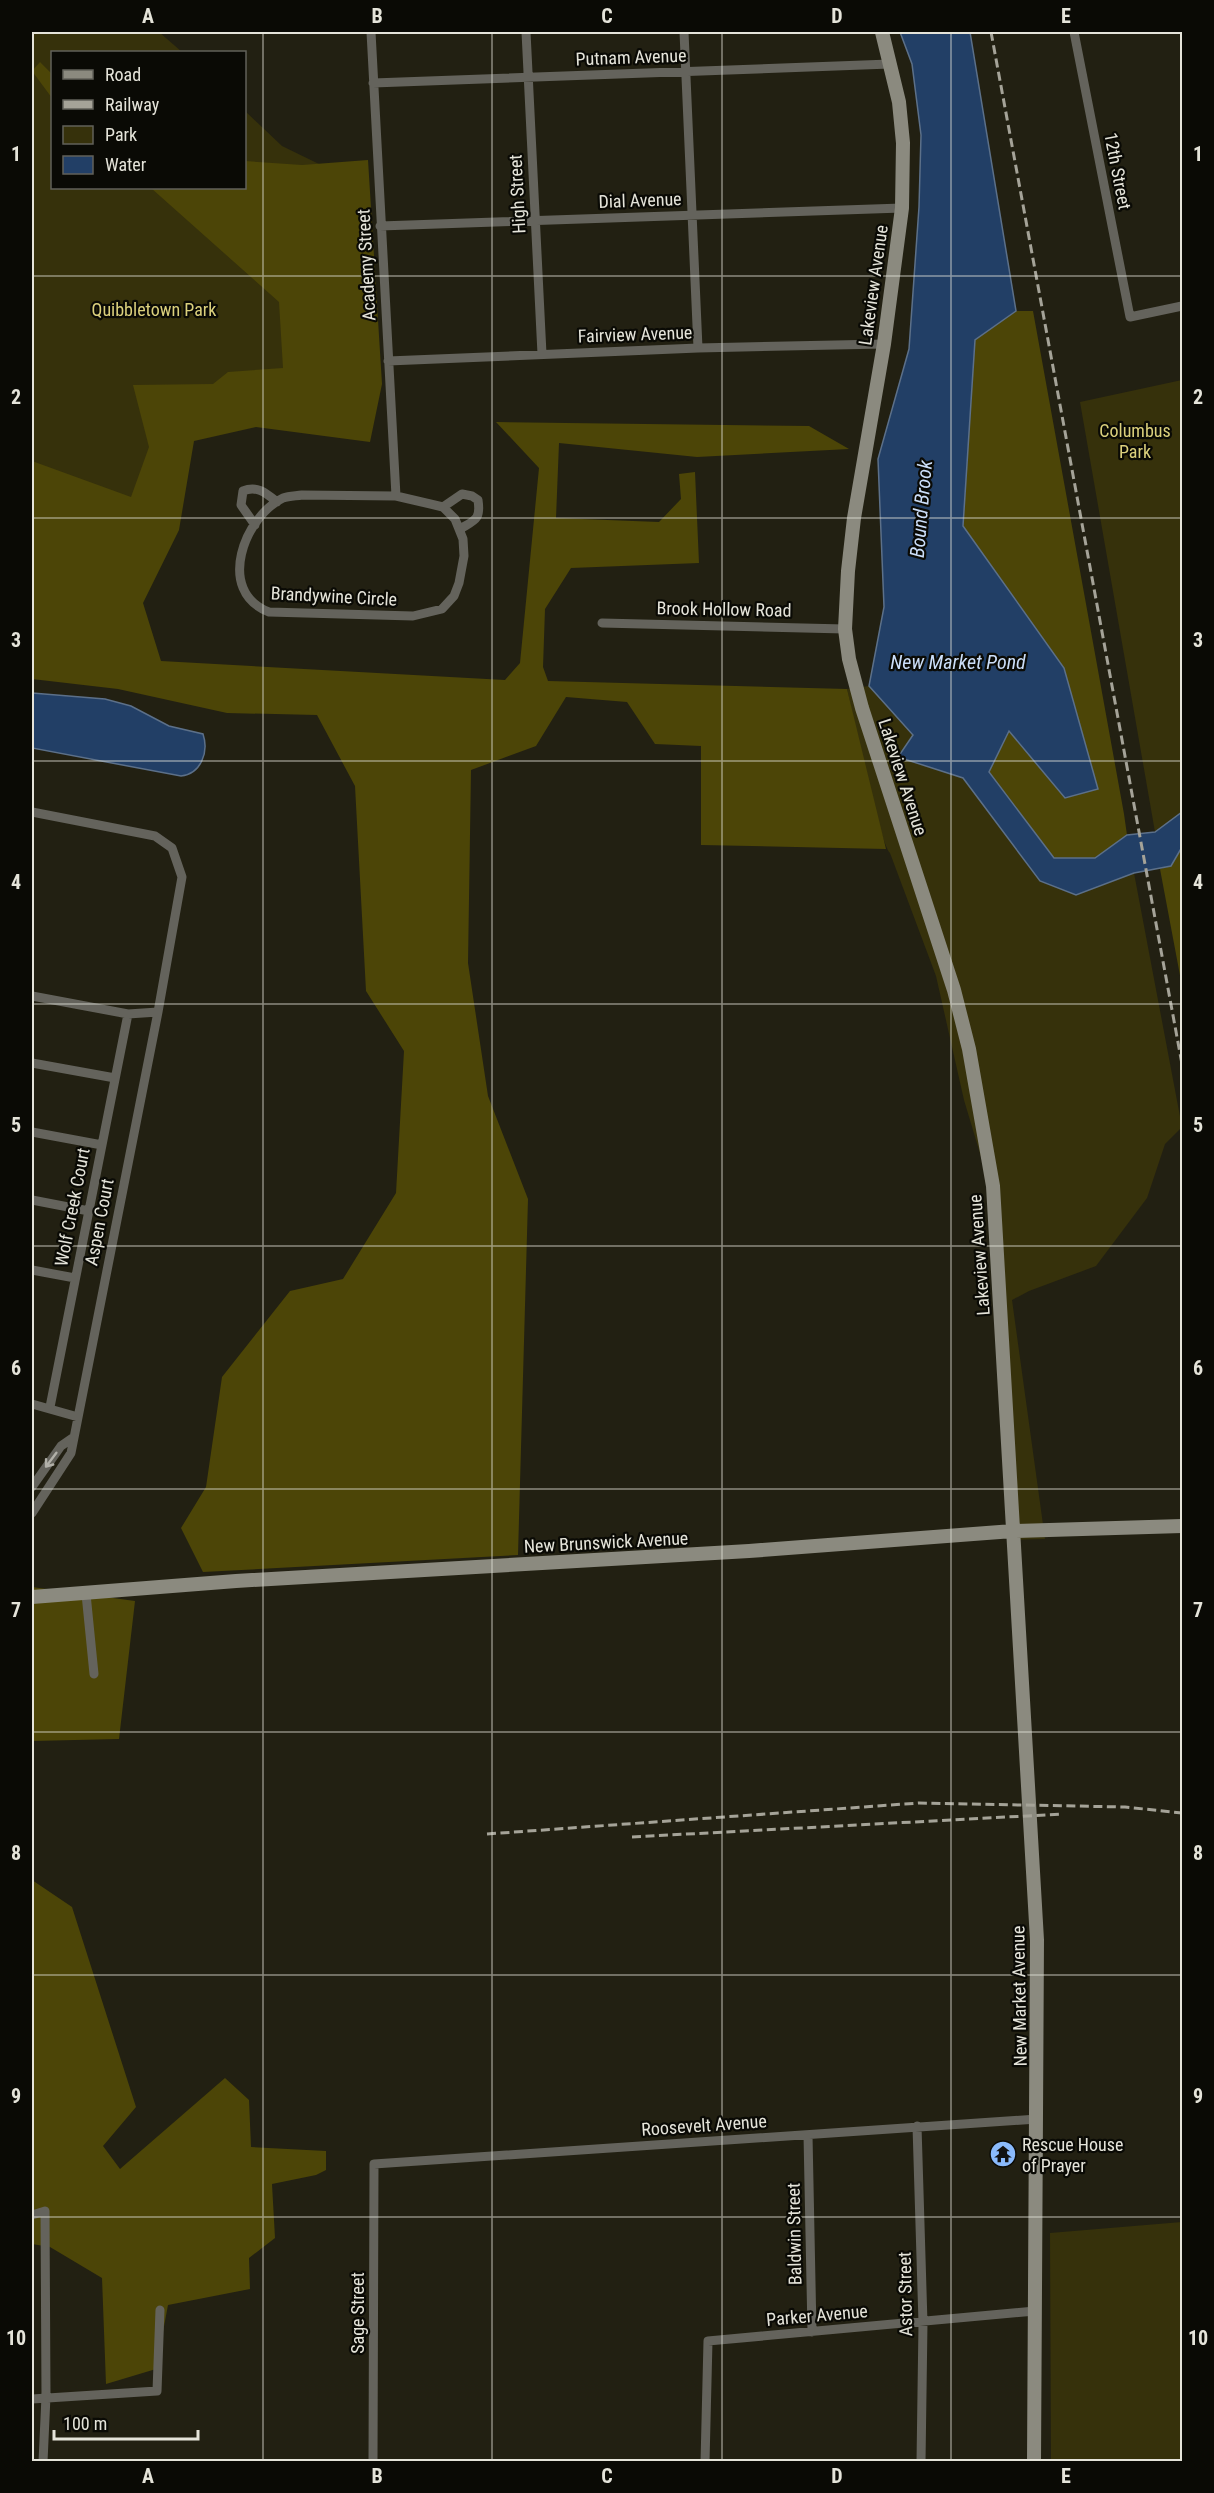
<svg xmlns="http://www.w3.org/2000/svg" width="1214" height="2493" font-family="'Roboto Condensed',sans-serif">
	<rect width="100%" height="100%" fill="#222012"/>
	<path fill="#36310b" d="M32 32H159L182 52H52V188H244L245 111 282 146 358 183 363 425 182 428 32 658Z
		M1182 380V812L1155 832 1080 402Z
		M869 686 913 735 898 757 963 778 1040 881 1076 895 1134 873 1182 1127 1165 1144 1147 1198 1096 1266 1029 1291 1012 1300 1045 1539 1009 1540 987 1177 964 1100 936 976 890 853C879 842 853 714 847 689Z
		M1182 2222V2461H1051L1050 2233Z"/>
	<path fill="#4c4507" d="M40 62 52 74V98L32 71Z
		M368 160 382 384 370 442 256 427 194 441 179 530 143 603 161 661 505 680 520 663 539 468 496 422 809 426 849 449 697 457 559 443 556 518 659 522 681 499 679 474 695 472 699 563 571 568 545 609 543 667 548 681 847 689 886 849 701 845V746L655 744 627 702 566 697 536 746 471 770 468 963 488 1096 528 1199 518 1555 203 1572 181 1528 206 1487 222 1377 290 1291 343 1279 396 1193 404 1051 366 991 355 786 317 715 227 713 118 689 32 679V461L131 497 149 447 133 385 213 384 228 372 283 368 279 302 151 188H244L245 161 302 165Z
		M1016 311H1033L1124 814 1127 835 1095 858H1053L989 772 1009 731 1065 798 963 526 975 340Z
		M1182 847V986L1160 869 1171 866Z
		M32 1587 135 1601 119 1739 32 1741Z
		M32 1880 72 1907 136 2107 103 2146 120 2169 225 2078 249 2100 251 2147 326 2151V2170L316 2175 272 2184 275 2238 249 2258 250 2289 168 2305 156 2369 106 2384 102 2278 50 2247 32 2244Z"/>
	<path fill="#223f66" stroke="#5c7089" stroke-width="1.5" d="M900 32H970L1016 311 975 340 963 526 1064 668 1098 789 1065 798 1009 731 989 772 1054 858H1095L1127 835 1155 832 1182 812V847L1171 866 1134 873 1076 895 1040 881 963 778 898 757 913 735 869 686 884 607 878 459 909 349 919 207 921 135 912 64Z
		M32 693 105 699 131 706 169 726 203 734C209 752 201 774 181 776L32 748Z"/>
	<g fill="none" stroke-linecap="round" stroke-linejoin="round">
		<path stroke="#64635c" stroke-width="9" d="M371 32 396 496
			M526 32 542 354
			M684 32 698 348
			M1074 32 1130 317 1182 306
			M373 83 890 64
			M380 226 902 208
			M388 361 698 348 884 344
			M302 495 396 496 443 507 455 519 463 539 464 556 459 583 454 596 442 609 413 616 269 612C215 591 245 516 283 498 289 496 296 496 302 495Z
			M443 507 462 494 472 496 478 500C481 520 475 520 460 529
			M255 525 241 505 243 491C257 485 266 493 277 502
			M602 623 845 629
			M32 812 155 836 172 848 182 877 158 1012 71 1453 32 1513
			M32 996 128 1014 158 1012
			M32 1063 115 1078
			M32 1132 102 1145
			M32 1200 89 1211
			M32 1270 75 1278
			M32 1404 78 1417
			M50 1407 128 1014
			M32 1487 61 1446 74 1437
			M86 1594 94 1674
			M917 2126 923 2323 921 2462
			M808 2135 812 2332
			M32 2215 45 2211 46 2396 43 2462
			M32 2399 157 2391 160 2310
			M373 2462 374 2164 1037 2119
			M705 2462 708 2341 1035 2311"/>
		<path stroke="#8b8a7f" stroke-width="14" d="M882 32 899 102 903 143 902 208 884 344 854 518 848 571 845 629 849 659 862 708 954 990 969 1049 993 1186 1037 1940 1034 2462
			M32 1597 236 1581 749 1551 1013 1531 1182 1526"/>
		<path stroke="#a5a398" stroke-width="3" stroke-dasharray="9 4.5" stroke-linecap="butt" d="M991 32 1182 1064
			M487 1834 919 1803 1125 1807 1182 1813
			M632 1837 1063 1814"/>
	</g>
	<defs><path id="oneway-shaft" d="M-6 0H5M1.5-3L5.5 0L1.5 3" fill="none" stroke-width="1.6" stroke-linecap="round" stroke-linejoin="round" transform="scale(1.5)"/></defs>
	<use stroke="#b1b0a8" href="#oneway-shaft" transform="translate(51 1460) rotate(127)"/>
	<path fill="none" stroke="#e5e4da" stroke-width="1.5" stroke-opacity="0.55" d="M263 32V2462M492 32V2462M722 32V2462M951 32V2462M32 276H1182M32 518H1182M32 761H1182M32 1004H1182M32 1246H1182M32 1489H1182M32 1732H1182M32 1975H1182M32 2217H1182"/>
	<defs>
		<symbol id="temple-disc" viewBox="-11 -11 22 22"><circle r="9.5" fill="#8abafc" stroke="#0a0a05"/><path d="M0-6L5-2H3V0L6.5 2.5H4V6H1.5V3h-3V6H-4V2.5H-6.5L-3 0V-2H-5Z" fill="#111"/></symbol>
	</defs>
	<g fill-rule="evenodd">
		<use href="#temple-disc" x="988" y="2139" width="30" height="30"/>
	</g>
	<g text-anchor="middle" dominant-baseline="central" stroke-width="4.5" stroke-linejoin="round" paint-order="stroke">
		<g font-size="18" fill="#e5e4da" stroke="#0a0a05">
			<text transform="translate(631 57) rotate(-2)">Putnam Avenue</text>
			<text transform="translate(1118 171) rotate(79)">12th Street</text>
			<text transform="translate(517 194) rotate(-93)">High Street</text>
			<text transform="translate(640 200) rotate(-2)">Dial Avenue</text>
			<text transform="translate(366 265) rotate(-93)">Academy Street</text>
			<text transform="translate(873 285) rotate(-82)">Lakeview Avenue</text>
			<text transform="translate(635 334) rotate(-2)">Fairview Avenue</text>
			<text transform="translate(334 596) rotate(3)">Brandywine Circle</text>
			<text transform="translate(724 609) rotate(1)">Brook Hollow Road</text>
			<text transform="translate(903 777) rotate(72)">Lakeview Avenue</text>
			<text transform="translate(72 1207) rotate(-79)">Wolf Creek Court</text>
			<text transform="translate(99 1222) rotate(-79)">Aspen Court</text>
			<text transform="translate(979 1255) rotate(-94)">Lakeview Avenue</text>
			<text transform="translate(606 1542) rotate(-3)">New Brunswick Avenue</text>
			<text transform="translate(1019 1996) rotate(-91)">New Market Avenue</text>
			<text transform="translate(704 2125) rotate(-4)">Roosevelt Avenue</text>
			<text transform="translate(794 2234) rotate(-91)">Baldwin Street</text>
			<text transform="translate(905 2294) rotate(-91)">Astor Street</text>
			<text transform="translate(357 2313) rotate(-90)">Sage Street</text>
			<text transform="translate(817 2315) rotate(-5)">Parker Avenue</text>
		</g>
		<g font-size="18" fill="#dbd07c" stroke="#0a0a05">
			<text x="154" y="309">Quibbletown Park</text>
			<text x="1135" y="430">Columbus<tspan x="1135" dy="21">Park</tspan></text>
		</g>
		<g font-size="18" fill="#e5e4da" stroke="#0a0a05" text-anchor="start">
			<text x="1022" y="2144">Rescue House<tspan x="1022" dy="21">of Prayer</tspan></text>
		</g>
		<g font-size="20" font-style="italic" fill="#cbdef9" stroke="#0a0a05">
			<text transform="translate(921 509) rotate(-85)">Bound Brook</text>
			<text x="958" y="662">New Market Pond</text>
		</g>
	</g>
	<rect width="1214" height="2493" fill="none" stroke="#0a0a05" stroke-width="66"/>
	<rect x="51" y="51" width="195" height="138" fill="#0a0a05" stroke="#62615a" stroke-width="1.5"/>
	<rect x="63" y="70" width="30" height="9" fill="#8b8a7f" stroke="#62615a" stroke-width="1.5"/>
	<text x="105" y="81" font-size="18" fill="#e5e4da">Road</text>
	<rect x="63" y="100" width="30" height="9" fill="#a5a398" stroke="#62615a" stroke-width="1.5"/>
	<text x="105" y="111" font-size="18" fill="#e5e4da">Railway</text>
	<rect x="63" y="126" width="30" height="18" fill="#36310b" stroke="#62615a" stroke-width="1.5"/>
	<text x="105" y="141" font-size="18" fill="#e5e4da">Park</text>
	<rect x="63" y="156" width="30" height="18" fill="#223f66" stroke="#62615a" stroke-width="1.5"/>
	<text x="105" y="171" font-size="18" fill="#e5e4da">Water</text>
	<path d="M54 2430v9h144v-9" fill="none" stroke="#e5e4da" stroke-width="3"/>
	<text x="63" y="2430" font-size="18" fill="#e5e4da" stroke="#0a0a05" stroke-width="4.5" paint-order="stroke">100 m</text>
	<rect x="33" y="33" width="1148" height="2427" fill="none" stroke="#e5e4da" stroke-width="2"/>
	<g font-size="20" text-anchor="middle" font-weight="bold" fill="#e5e4da">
		<text x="148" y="23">A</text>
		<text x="377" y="23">B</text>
		<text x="607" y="23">C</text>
		<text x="837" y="23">D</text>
		<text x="1066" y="23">E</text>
		<text x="16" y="161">1</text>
		<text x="1198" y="161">1</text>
		<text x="16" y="404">2</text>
		<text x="1198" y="404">2</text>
		<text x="16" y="647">3</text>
		<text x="1198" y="647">3</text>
		<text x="16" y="889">4</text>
		<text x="1198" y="889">4</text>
		<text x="16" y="1132">5</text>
		<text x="1198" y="1132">5</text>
		<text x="16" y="1375">6</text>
		<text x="1198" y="1375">6</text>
		<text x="16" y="1617">7</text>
		<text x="1198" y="1617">7</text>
		<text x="16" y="1860">8</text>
		<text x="1198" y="1860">8</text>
		<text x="16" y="2103">9</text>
		<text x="1198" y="2103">9</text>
		<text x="16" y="2345">10</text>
		<text x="1198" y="2345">10</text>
		<text x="148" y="2483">A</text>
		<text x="377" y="2483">B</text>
		<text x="607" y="2483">C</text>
		<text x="837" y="2483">D</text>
		<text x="1066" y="2483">E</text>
	</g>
</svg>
